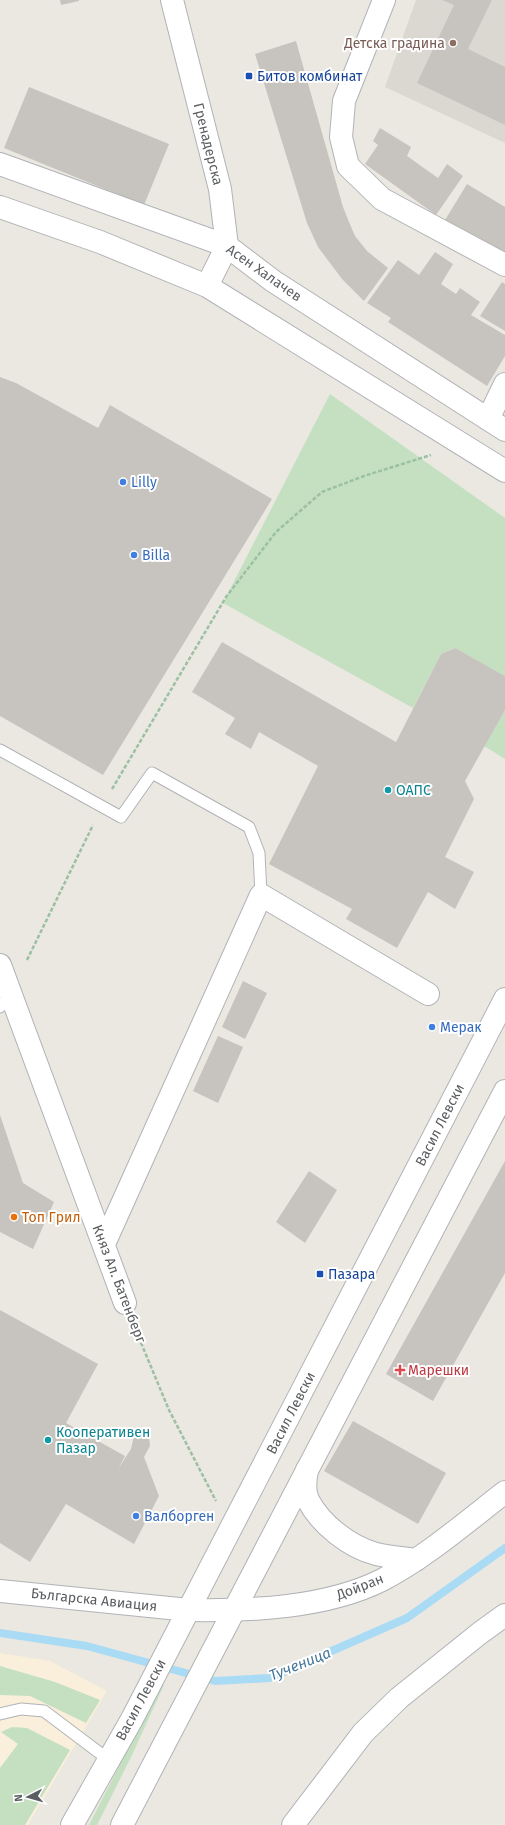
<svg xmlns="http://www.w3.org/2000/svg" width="505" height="1825" font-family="'Fira Sans',sans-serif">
	<rect width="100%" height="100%" fill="#ebe8e2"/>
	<path fill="#f9efda" d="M0 1653 50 1661 107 1691 28 1825H0Z"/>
	<path fill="#dbd7d1" d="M416 0H505V143L385 87Z"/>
	<path fill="#c4e0c1" d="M330 394 505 518V676L454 648 441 654 413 708 223 603Z
		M505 710V759L484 746Z
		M0 1666 55 1682 100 1700 86 1723 30 1696 0 1695Z
		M161 1684 164 1685 132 1755 97 1825H89Z
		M12 1727 27 1728 70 1750 25 1825H0V1768L18 1744 1 1732Z"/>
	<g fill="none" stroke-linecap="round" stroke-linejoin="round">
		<path stroke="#aadbf4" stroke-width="8" d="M0 1633 87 1646 215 1681 270 1678 407 1618 505 1548"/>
	</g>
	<path fill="#c7c3bf" d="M60 0H79V1L61 5Z
		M442 0H492L468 49 505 67V125L417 83 454 5Z
		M296 41 343 207 349 222 355 236 367 251 388 268 364 301 342 279 318 247 307 223 255 54Z
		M29 87 169 144 144 205 4 148Z
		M380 128 411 147 407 156 438 178 447 164 463 176 436 215 365 164 378 145 373 141Z
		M467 184 505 207V263L442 225Z
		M435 252 453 264 441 284 456 294 460 288 480 302 471 315 505 335V356L487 386 388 322 391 318 367 303 398 260 419 275Z
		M502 282 505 284V331L480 316Z
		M0 377 16 383 98 428 110 405 272 499 103 775 0 716Z
		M222 642 396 742 441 654 455 648 505 676V710L465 781 474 799 445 857 474 872 455 909 428 892 397 948 346 919 352 909 269 864 318 766 259 732 251 749 225 734 235 718 192 692Z
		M243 981 267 993 245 1039 222 1027Z
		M218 1036 243 1047 218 1103 193 1091Z
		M0 1115 23 1183 54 1202 33 1249 0 1232Z
		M505 1161V1273L433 1401 386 1374Z
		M309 1171 337 1190 305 1243 276 1222Z
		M0 1310 98 1364 66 1423 125 1456 118 1469 131 1449 134 1436 143 1432 149 1437 150 1446 144 1457 159 1496 134 1544 66 1504 30 1562 0 1543Z
		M353 1421 446 1473 418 1524 324 1471Z"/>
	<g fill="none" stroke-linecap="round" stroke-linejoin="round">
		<defs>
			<path id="service" d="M0 750 121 817 152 773 249 827 259 853 261 895
				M0 1007 11 994
				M0 1714 21 1709 44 1711 109 1760"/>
			<path id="minor" d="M384 0 344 101 341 137 348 166 382 199 505 265
				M488 419 505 384
				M0 965 125 1303
				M104 1244 261 895 428 994"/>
			<path id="tertiary" d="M172 0 220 189 227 246 207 286
				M0 164 227 246 273 281 505 430
				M0 207 100 242 207 286 505 471
				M0 1591 189 1610
				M72 1825 132 1719 505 999
				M122 1825 505 1091"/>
			<path id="secondary" d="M307 1470C305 1480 304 1491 308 1500 321 1525 350 1547 376 1554 389 1557 403 1558 416 1560
				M189 1610C251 1611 326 1608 382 1580 426 1557 465 1523 505 1492
				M293 1825 363 1733 399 1698 480 1633 505 1615"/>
		</defs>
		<use href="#service" stroke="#b0b3b6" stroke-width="13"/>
		<use href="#minor" stroke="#b0b3b6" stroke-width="24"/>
		<use href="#tertiary" stroke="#b0b3b6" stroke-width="24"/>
		<use href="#secondary" stroke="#afb2b6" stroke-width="24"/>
		<path stroke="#9cc0a2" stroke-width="2.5" stroke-dasharray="4 2" stroke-linecap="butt" d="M112 789 226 597 276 532 322 492 364 476 431 455
			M27 960 93 825
			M134 1326 169 1410 216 1501"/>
		<use href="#service" stroke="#fff" stroke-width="11"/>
		<use href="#minor" stroke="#fff" stroke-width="22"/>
		<use href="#tertiary" stroke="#fff" stroke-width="22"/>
		<use href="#secondary" stroke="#fff" stroke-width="22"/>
	</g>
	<circle fill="#8d6e63" stroke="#fff" stroke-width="1.5" cx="453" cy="43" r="4"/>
	<g fill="#1a4fb4" stroke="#fff" stroke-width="1.5">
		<rect x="245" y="72" width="8" height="8" rx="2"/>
		<rect x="316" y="1270" width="8" height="8" rx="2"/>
	</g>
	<g fill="#3f7fe0" stroke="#fff" stroke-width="1.5">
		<circle cx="123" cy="482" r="4"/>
		<circle cx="134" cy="555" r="4"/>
		<circle cx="432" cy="1027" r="4"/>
		<circle cx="136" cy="1516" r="4"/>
	</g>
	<g fill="#0f9aa8" stroke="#fff" stroke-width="1.5">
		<circle cx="388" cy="790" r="4"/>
		<circle cx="48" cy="1440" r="4"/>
	</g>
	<circle fill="#e8710a" stroke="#fff" stroke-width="1.5" cx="14" cy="1217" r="4"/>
	<path fill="#e0444e" stroke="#fff" stroke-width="1.5" d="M398 1364h4v4h4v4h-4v4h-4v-4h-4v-4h4z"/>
	<g text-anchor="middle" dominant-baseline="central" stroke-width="4" stroke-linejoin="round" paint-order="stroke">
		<g font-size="14" fill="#785e54" stroke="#fff" text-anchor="end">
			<text x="445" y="43">Детска градина</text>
		</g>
		<g font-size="14" fill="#164399" stroke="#fff" text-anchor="start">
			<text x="257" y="76">Битов комбинат</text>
			<text x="328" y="1274">Пазара</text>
		</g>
		<g font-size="14" fill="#5b5e61" stroke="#fff">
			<text transform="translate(208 144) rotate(76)">Гренадерска</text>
			<text transform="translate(264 273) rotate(35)">Асен Халачев</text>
			<text transform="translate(440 1125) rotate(-63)">Васил Левски</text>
			<text transform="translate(119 1284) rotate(69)">Княз Ал. Батенберг</text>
			<text transform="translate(291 1413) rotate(-63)">Васил Левски</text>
			<text transform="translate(360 1587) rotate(-21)">Дойран</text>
			<text transform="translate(94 1600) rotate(6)">Българска Авиация</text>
			<text transform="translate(141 1700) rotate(-62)">Васил Левски</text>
		</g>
		<g font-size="14" fill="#366cbe" stroke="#fff" text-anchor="start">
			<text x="131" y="482">Lilly</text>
			<text x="142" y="555">Billa</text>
			<text x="440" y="1027">Мерак</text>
			<text x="144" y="1516">Валборген</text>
		</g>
		<g font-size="14" fill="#0d838f" stroke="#fff" text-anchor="start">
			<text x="396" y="790">ОАПС</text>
			<text x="56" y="1432">Кооперативен<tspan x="56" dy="16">Пазар</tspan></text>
		</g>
		<g font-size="14" fill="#c56008" stroke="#fff" text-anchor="start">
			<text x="22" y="1217">Топ Грил</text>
		</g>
		<g font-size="14" fill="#be3a42" stroke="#fff" text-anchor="start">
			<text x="408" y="1370">Марешки</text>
		</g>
		<g font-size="15" font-style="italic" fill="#47789b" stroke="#fff">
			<text transform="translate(300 1664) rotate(-22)">Тученица</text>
		</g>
	</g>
	<g transform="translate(28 1797) rotate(264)" stroke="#ffffff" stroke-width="3" paint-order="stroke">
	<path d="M0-3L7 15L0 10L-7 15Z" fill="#5b5e61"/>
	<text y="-6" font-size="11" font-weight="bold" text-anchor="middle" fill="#5b5e61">N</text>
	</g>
</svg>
